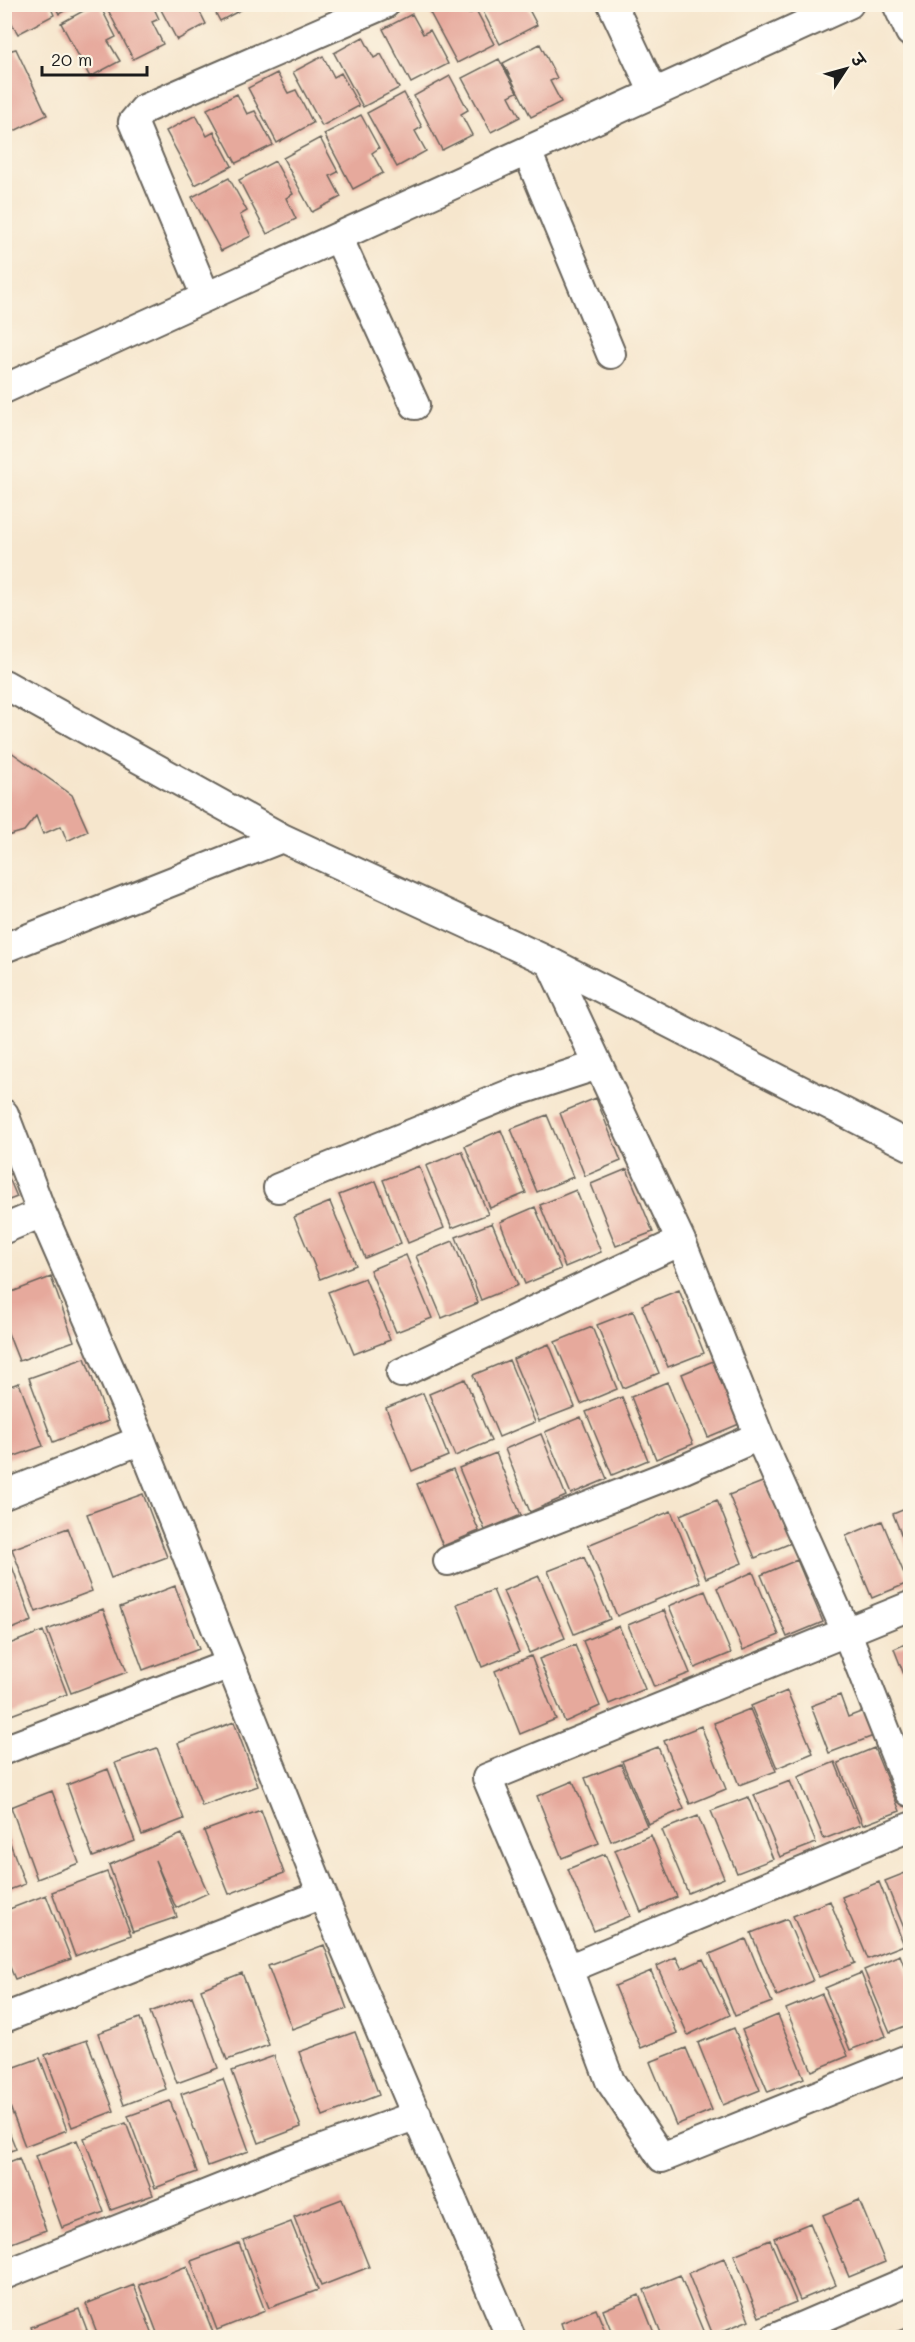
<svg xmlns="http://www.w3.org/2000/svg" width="915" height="2342" font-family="Mali,'Playpen Sans Deva',sans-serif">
	<rect width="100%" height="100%" fill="#fcf5e5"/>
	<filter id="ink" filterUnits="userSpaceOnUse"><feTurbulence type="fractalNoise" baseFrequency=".0167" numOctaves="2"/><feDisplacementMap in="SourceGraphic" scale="12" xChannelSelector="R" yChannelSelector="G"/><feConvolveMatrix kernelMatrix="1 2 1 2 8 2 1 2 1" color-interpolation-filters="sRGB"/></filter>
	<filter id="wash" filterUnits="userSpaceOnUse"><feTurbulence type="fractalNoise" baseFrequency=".008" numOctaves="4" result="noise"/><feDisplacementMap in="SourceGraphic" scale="24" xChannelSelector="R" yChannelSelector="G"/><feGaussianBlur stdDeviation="1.35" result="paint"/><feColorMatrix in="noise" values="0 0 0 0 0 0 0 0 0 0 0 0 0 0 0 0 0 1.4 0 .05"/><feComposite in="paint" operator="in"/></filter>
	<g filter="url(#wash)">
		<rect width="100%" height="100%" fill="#f6e6cd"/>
		<g id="blocks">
			<path fill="#e6a99c" d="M4 4H49L54 15 18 34 4 9Z
				M54 4H77L59 14Z
				M96 4H99L116 37 108 41 120 61 90 77 61 23Z
				M105 4H152L159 19 152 22 163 44 133 59Z
				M158 4H196L206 24 177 40Z
				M211 4H252L220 21Z
				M436 4H464L469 14 476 10 494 44 457 63 428 9Z
				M479 4H526L537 25 500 44Z
				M412 14 423 34 430 30 448 64 411 83 383 29Z
				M363 37 374 58 381 54 399 88 363 107 334 53Z
				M540 44 557 78 550 81 561 102 531 117 503 63Z
				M16 49 47 115 4 136V52Z
				M323 56 334 77 341 73 359 106 322 126 293 72Z
				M499 59 517 92 509 96 520 117 491 132 462 78Z
				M277 73 288 93 296 90 313 123 277 143 248 88Z
				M450 76 468 110 461 114 472 135 442 150 414 96Z
				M404 93 422 127 415 131 426 151 397 167 367 113Z
				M237 94 247 114 255 111 273 145 236 163 207 109Z
				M196 115 207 136 214 132 232 166 195 185 166 131Z
				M361 115 379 148 372 153 383 173 353 189 324 134Z
				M320 138 338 172 330 176 341 197 312 212 283 158Z
				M275 161 293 194 286 198 296 219 267 234 239 180Z
				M229 178 247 211 240 215 251 236 221 251 192 197Z
				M4 747 72 795 88 831 67 841 61 826 43 834 36 816 24 831 4 837Z
				M596 1098 621 1161 585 1176 560 1113Z
				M547 1115 573 1177 537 1192 511 1129Z
				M501 1130 526 1193 490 1208 465 1146Z
				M462 1151 488 1214 452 1228 426 1166Z
				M4 1166 17 1197 4 1202Z
				M419 1166 444 1228 408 1243 383 1180Z
				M627 1169 653 1232 616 1246 591 1184Z
				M376 1181 401 1243 365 1258 339 1195Z
				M576 1190 601 1252 565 1267 540 1205Z
				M330 1202 356 1265 320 1279 294 1217Z
				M535 1207 561 1269 525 1284 500 1222Z
				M492 1223 518 1285 481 1300 456 1237Z
				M453 1241 478 1303 442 1318 416 1256Z
				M406 1255 432 1318 396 1332 370 1270Z
				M51 1277 74 1341 19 1361 4 1323V1295Z
				M365 1278 390 1340 354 1354 328 1292Z
				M679 1290 704 1353 668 1367 642 1305Z
				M633 1311 659 1373 623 1388 597 1325Z
				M592 1327 617 1389 581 1404 555 1342Z
				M549 1344 575 1407 539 1421 513 1359Z
				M85 1358 108 1421 53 1442 29 1378Z
				M718 1359 744 1422 708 1437 682 1374Z
				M509 1360 535 1422 499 1437 473 1375Z
				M465 1379 491 1441 455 1456 429 1394Z
				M667 1382 693 1444 656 1459 631 1397Z
				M19 1383 43 1446 4 1460V1388Z
				M423 1393 448 1456 412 1471 386 1408Z
				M622 1397 648 1460 612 1475 586 1412Z
				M581 1417 607 1479 571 1494 545 1432Z
				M541 1434 566 1496 530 1512 505 1449Z
				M496 1453 521 1515 485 1530 459 1468Z
				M453 1469 479 1531 443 1546 417 1484Z
				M765 1481 791 1543 755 1558 729 1495Z
				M143 1494 167 1557 111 1578 87 1514Z
				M717 1500 742 1563 706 1578 680 1515Z
				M910 1507V1556L893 1514Z
				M671 1511 700 1582 617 1616 588 1545Z
				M882 1521 908 1583 872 1598 846 1536Z
				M68 1528 92 1591 36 1612 12 1549Z
				M584 1557 610 1619 574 1634 548 1571Z
				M9 1558 32 1621 4 1632V1560Z
				M797 1560 823 1622 787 1637 761 1575Z
				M753 1572 779 1635 743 1650 717 1588Z
				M539 1576 565 1638 529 1653 503 1591Z
				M175 1586 199 1649 143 1670 120 1607Z
				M493 1590 519 1652 482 1667 457 1604Z
				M705 1591 731 1653 695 1668 669 1606Z
				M103 1609 127 1672 71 1693 47 1630Z
				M664 1610 690 1673 654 1687 628 1625Z
				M619 1626 645 1689 609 1704 583 1641Z
				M43 1631 67 1694 11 1715 4 1699V1646Z
				M910 1642V1690L894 1649Z
				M575 1645 600 1706 565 1722 539 1659Z
				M531 1656 556 1719 520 1734 495 1671Z
				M787 1691 813 1753 777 1768 751 1706Z
				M840 1695 848 1717 866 1710 876 1735 829 1753 811 1706Z
				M750 1709 776 1771 739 1785 714 1723Z
				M234 1722 258 1786 202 1806 178 1743Z
				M701 1726 726 1789 690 1804 664 1741Z
				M658 1747 684 1809 648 1824 622 1761Z
				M157 1748 184 1819 142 1835 115 1763Z
				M874 1748 900 1811 863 1825 838 1763Z
				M835 1762 860 1825 824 1839 798 1777Z
				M621 1764 647 1826 611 1841 585 1778Z
				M108 1769 135 1841 93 1857 67 1785Z
				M573 1781 599 1843 562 1858 537 1796Z
				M790 1781 816 1843 780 1857 754 1795Z
				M52 1791 79 1863 37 1879 11 1807Z
				M748 1797 773 1859 737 1873 711 1811Z
				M261 1810 284 1873 229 1894 204 1831Z
				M698 1816 724 1878 688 1893 662 1830Z
				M5 1829 25 1884 4 1892V1830Z
				M182 1834 208 1893 176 1908 155 1860 177 1917 133 1932 109 1865Z
				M651 1835 677 1897 641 1912 615 1850Z
				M605 1854 630 1916 594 1931 568 1869Z
				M910 1871V1943L885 1881Z
				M107 1872 131 1935 75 1956 52 1892Z
				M879 1882 904 1945 868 1959 842 1897Z
				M46 1895 71 1959 15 1979 4 1953V1911Z
				M830 1901 855 1963 819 1977 793 1916Z
				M787 1919 813 1981 777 1996 751 1933Z
				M746 1939 772 2002 735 2016 710 1954Z
				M324 1945 347 2009 292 2029 268 1966Z
				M900 1955 910 1981V2024L890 2032 864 1970Z
				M676 1957 682 1969 703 1959 730 2015 688 2035 657 1966Z
				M651 1971 677 2033 641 2048 615 1986Z
				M242 1973 269 2045 227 2060 201 1989Z
				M861 1973 886 2036 850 2050 825 1988Z
				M822 1994 848 2056 812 2071 786 2009Z
				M192 1996 218 2068 177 2083 150 2012Z
				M778 2015 804 2078 768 2092 742 2030Z
				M140 2018 166 2089 124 2105 98 2033Z
				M734 2028 760 2090 723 2105 698 2043Z
				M355 2032 379 2095 323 2116 299 2052Z
				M87 2040 114 2111 72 2127 45 2055Z
				M686 2048 712 2110 676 2125 650 2062Z
				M274 2056 301 2127 259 2143 232 2071Z
				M40 2058 67 2130 25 2146 4 2091V2071Z
				M223 2079 249 2151 208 2166 181 2094Z
				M170 2101 197 2172 155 2188 128 2116Z
				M4 2119 16 2149 4 2153Z
				M126 2123 153 2195 111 2210 84 2138Z
				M77 2140 104 2212 62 2228 35 2156Z
				M19 2158 46 2230 4 2246V2164Z
				M342 2199 369 2267 321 2286 294 2217Z
				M859 2200 885 2262 849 2277 823 2215Z
				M291 2222 318 2290 269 2308 243 2240Z
				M810 2223 836 2285 800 2300 774 2238Z
				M770 2240 796 2302 759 2317 734 2255Z
				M239 2243 265 2311 217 2330 191 2261Z
				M724 2258 749 2320 713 2335 688 2273Z
				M187 2266 214 2335 207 2338H159L139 2285Z
				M680 2275 706 2338H663L644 2290Z
				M134 2285 154 2338H99L86 2304Z
				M639 2295 656 2338H614L603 2310Z
				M79 2309 90 2338H35L31 2327Z
				M596 2309 608 2338H566L561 2323Z
				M906 2328 910 2338H882V2337Z"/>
		</g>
	</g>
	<g filter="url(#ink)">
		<use href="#blocks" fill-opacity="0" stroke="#68635a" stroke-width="1.5"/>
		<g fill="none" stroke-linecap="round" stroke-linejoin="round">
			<defs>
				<path id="minor" d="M612 4 654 93
					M897 4 910 32
					M527 151 611 354
					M338 237 415 405
					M206 297 133 122 144 109 385 4
					M4 389 849 4
					M4 684 282 838 550 962 910 1146
					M4 948 282 838
					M550 962 681 1241 759 1436 846 1631 910 1792
					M4 1114 42 1213 141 1440 322 1894 511 2338
					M278 1188 512 1093 598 1065
					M4 1229 42 1213
					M401 1373 681 1241
					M4 1495 141 1440
					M448 1561 684 1469 759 1436
					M910 1606 487 1778 568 1969 610 2081 662 2158 910 2058
					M4 1750 230 1664
					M568 1969 910 1827
					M4 2018 322 1894
					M4 2275 287 2162 417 2115
					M775 2338 910 2280"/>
			</defs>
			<use href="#minor" stroke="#68635a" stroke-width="32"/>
			<use href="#minor" stroke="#fff" stroke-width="28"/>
		</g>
	</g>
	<rect width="915" height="2342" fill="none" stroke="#fcf5e5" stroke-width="24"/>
	<g transform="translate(846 69) rotate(54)" stroke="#fcf5e5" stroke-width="4.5" paint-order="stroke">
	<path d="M0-4.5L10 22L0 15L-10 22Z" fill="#1c1c1c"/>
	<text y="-9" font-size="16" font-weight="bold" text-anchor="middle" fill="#1c1c1c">उ</text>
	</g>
	<path d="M42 66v9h105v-9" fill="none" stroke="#1c1c1c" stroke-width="3"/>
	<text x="51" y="66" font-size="18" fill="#1c1c1c" stroke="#fcf5e5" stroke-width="4.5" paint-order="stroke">20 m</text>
</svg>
